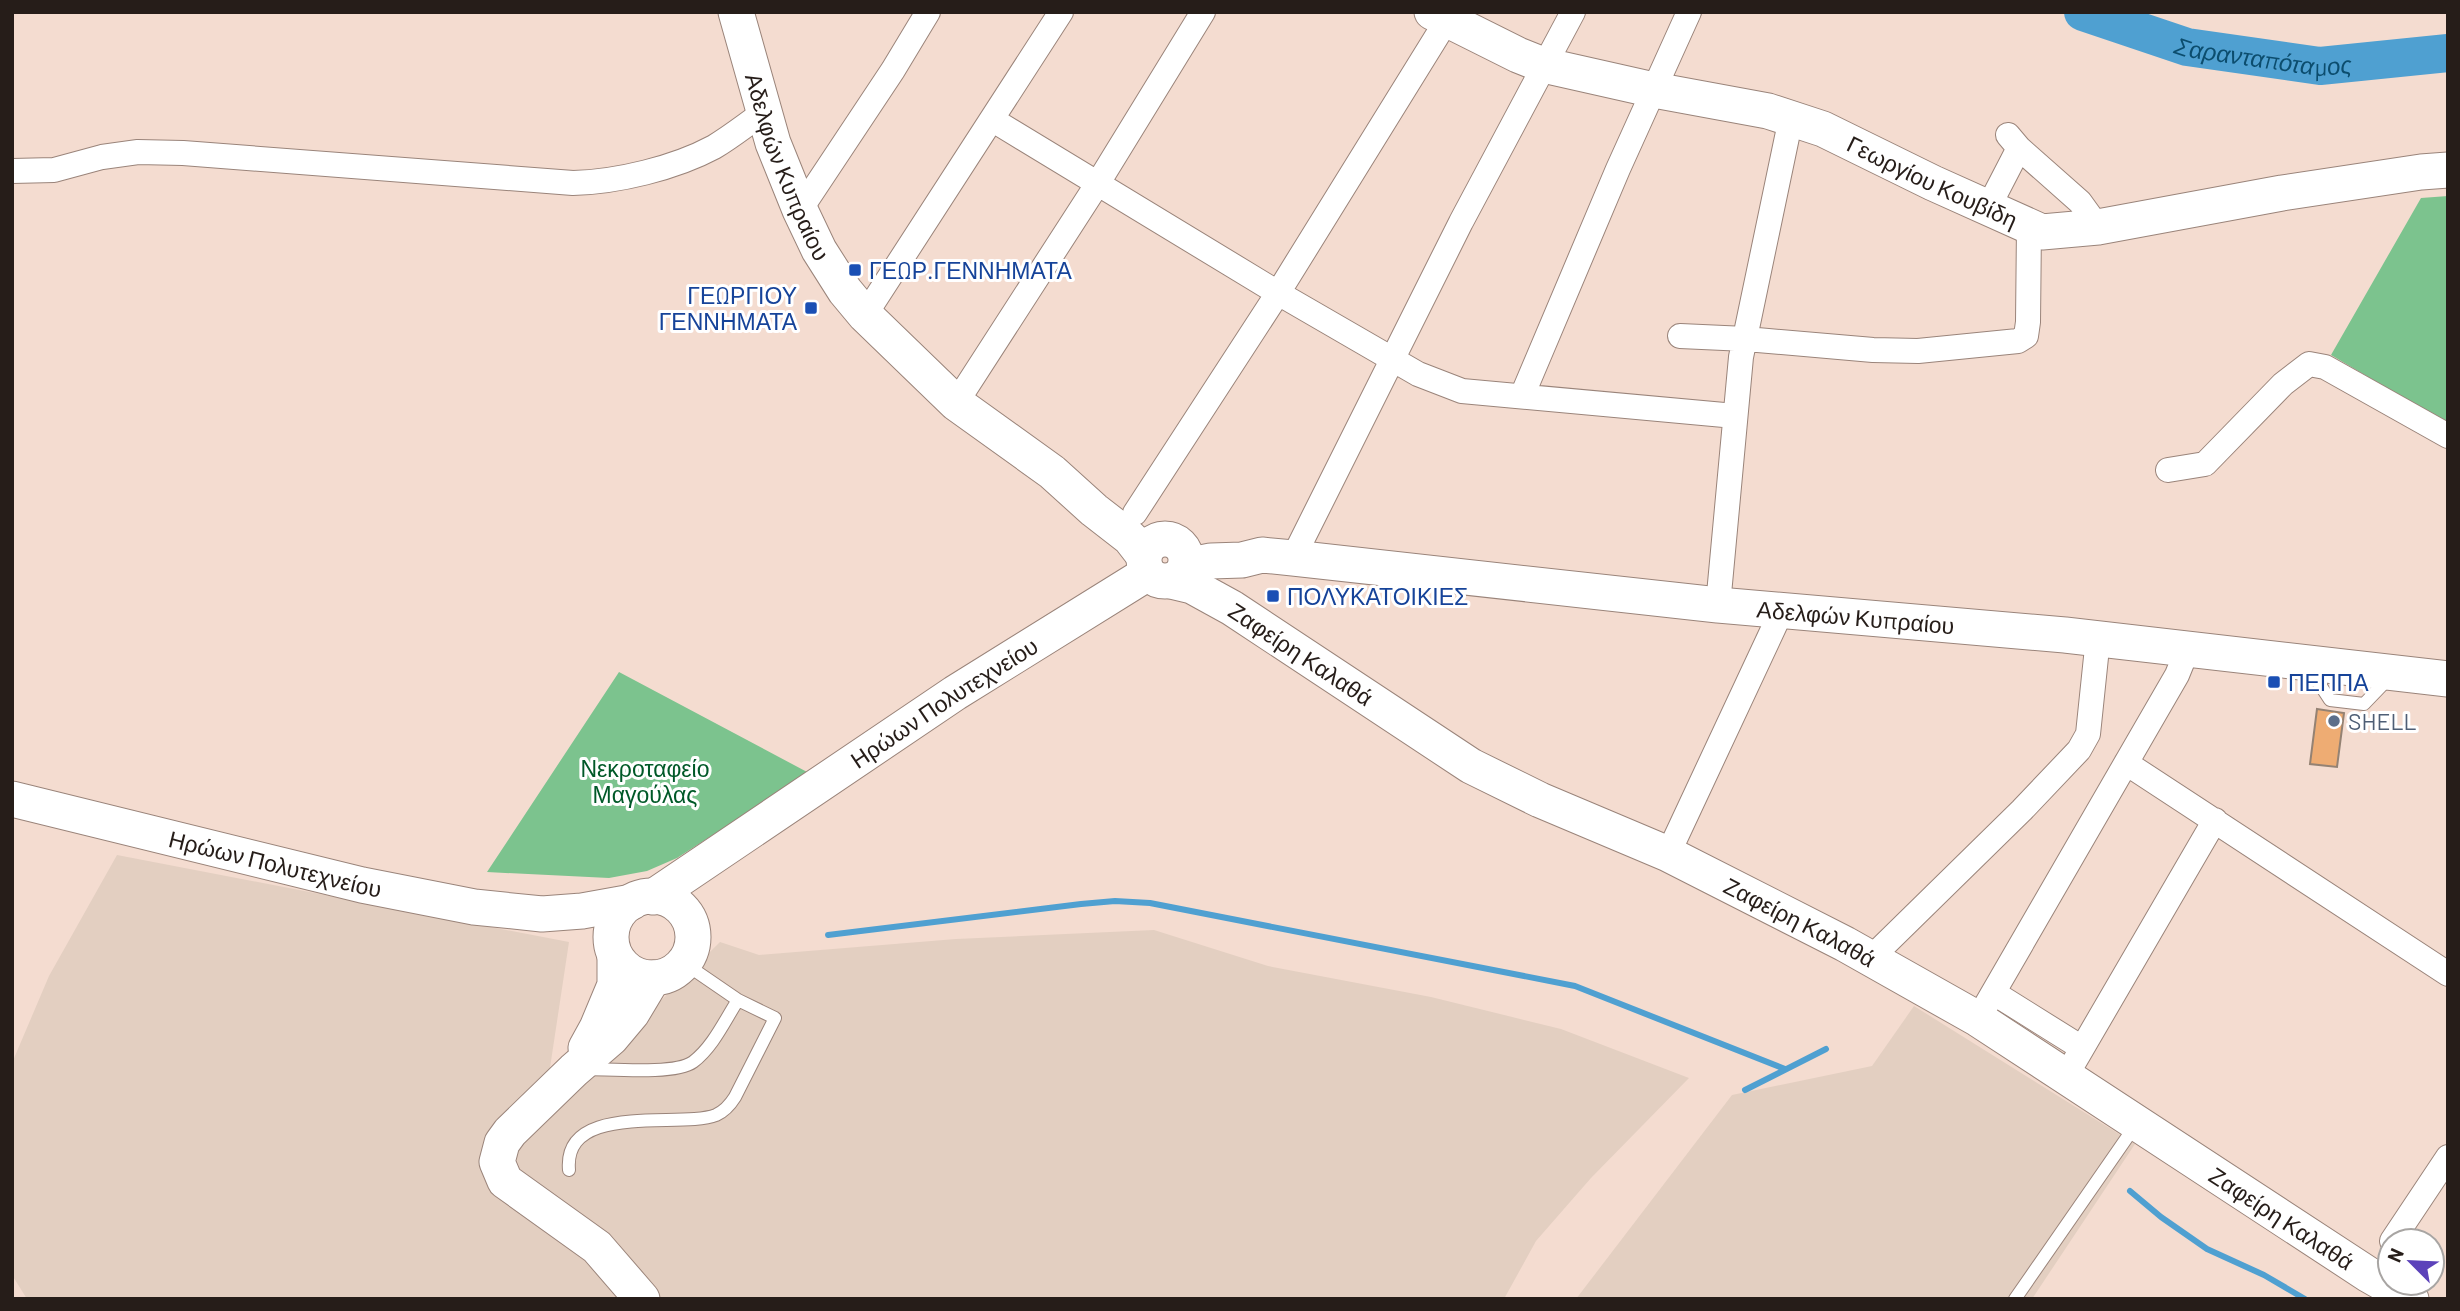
<svg xmlns="http://www.w3.org/2000/svg" width="2460" height="1311" font-family="Barlow,sans-serif">
	<rect width="100%" height="100%" fill="#f4dcd0"/>
	<path fill="#e3cfc1" d="M117 855 569 942 548 1081 488 1150 628 1299H27L12 1275V1063L49 976Z
		M1154 930 1268 966 1431 997 1561 1029 1689 1078 1591 1178 1536 1241 1504 1299H656L524 1179 516 1158 521 1139 720 942 759 955 956 939Z
		M1914 1006 2135 1144 2032 1299H1576L1732 1095 1872 1066Z"/>
	<path fill="#7cc38e" d="M2448 196V424L2331 355 2421 198Z
		M619 672 809 773 677 858 647 871 609 878 487 872Z"/>
	<g fill="none" stroke-linecap="round" stroke-linejoin="round">
		<path stroke="#4fa0d1" stroke-width="6" d="M828 935 1081 904 1115 901 1150 903 1575 986 1785 1069
			M1745 1090 1826 1049
			M2130 1191 2161 1217 2207 1249 2264 1275 2305 1299"/>
		<path stroke="#4fa0d1" stroke-width="38" id="s1" d="M2083 12 2187 47 2320 66 2448 53"/>
	</g>
	<path fill="#eeac73" stroke="#948273" stroke-width="2" d="M2317 709 2344 713 2337 767 2310 764Z"/>
	<g fill="none" stroke-linecap="round" stroke-linejoin="round">
		<defs>
			<path id="lane" d="M2309 668 2330 700 2364 704 2389 678
				M585 1069C610 1069 675 1075 693 1062 713 1047 725 1020 738 1000
				M569 1170C563 1101 680 1129 716 1115 725 1111 730 1105 735 1097L775 1018 738 1000 684 963
				M2015 1299 2135 1126"/>
			<path id="street" d="M993 120 1278 293 1418 374 1462 391 1735 416
				M2008 135 2019 148 2080 202 2098 227
				M12 171 54 170 102 157 138 152 183 153 573 183C617 182 675 168 714 147 731 137 747 124 763 113
				M1988 208 2019 148
				M800 210 893 70 928 12
				M865 315 1061 12
				M1680 336 1746 339 1873 350 1918 351 2018 341 2026 336 2028 322 2029 227
				M1522 396 1618 169 1689 12
				M956 403 1098 183 1203 12
				M2168 470 2205 464 2283 384 2309 364 2325 367 2448 436
				M1135 513 1278 293 1447 20
				M1293 558 1461 222 1573 12
				M1718 605 1741 357 1791 118
				M2126 763 2448 974
				M1668 854 1782 610
				M1871 958 2022 810 2079 750 2088 734 2098 638
				M1994 993 2082 1048
				M1978 1019 2177 675 2188 648
				M2066 1076 2215 820
				M2392 1241 2448 1157"/>
			<g id="secondary">
				<path id="s2" d="M736 12 773 143 800 210 819 250 845 291 865 315 956 403 1052 472 1094 510 1130 538 1144 556"/>
				<path id="s3" d="M1432 12 1518 55 1543 65 1654 90 1768 111 1823 129 1933 183 2042 232 2098 227 2282 193 2421 172 2448 170"/>
				<circle cx="1165" cy="560" r="21"/>
				<path id="s4" d="M1186 566 1211 561 1242 560 1262 555 1293 558 1718 605 2065 635 2448 679"/>
				<path id="s5" d="M1171 581 1192 586 1232 608 1471 766 1540 800 1668 854 1845 944 1978 1019 2369 1275 2411 1299"/>
				<path id="s6" d="M12 799 362 885 474 907 542 914 582 911 632 902"/>
				<circle cx="652" cy="937" r="41"/>
				<path id="s7" d="M653 897 955 693 1148 573"/>
				<path d="M586 1048 597 1028 615 985V956"/>
				<path d="M642 1299 597 1247 505 1181 497 1162 502 1143 510 1132 574 1070 611 1038 632 1013 653 978"/>
			</g>
		</defs>
		<use href="#lane" stroke="#9a847a" stroke-width="14"/>
		<use href="#street" stroke="#9a847a" stroke-width="26"/>
		<use href="#secondary" stroke="#9a847a" stroke-width="37"/>
		<use href="#lane" stroke="#fff" stroke-width="12"/>
		<use href="#street" stroke="#fff" stroke-width="24"/>
		<use href="#secondary" stroke="#fff" stroke-width="35"/>
	</g>
	<g fill="#1a4fb4" stroke="#fff" stroke-width="2.5">
		<rect x="848" y="263" width="14" height="14" rx="3.5"/>
		<rect x="804" y="301" width="14" height="14" rx="3.5"/>
		<rect x="1266" y="589" width="14" height="14" rx="3.5"/>
		<rect x="2267" y="675" width="14" height="14" rx="3.5"/>
	</g>
	<circle fill="#5c6f8a" stroke="#fff" stroke-width="2.5" cx="2334" cy="721" r="7"/>
	<g text-anchor="middle" dominant-baseline="central" stroke-width="6" stroke-linejoin="round" paint-order="stroke">
		<g font-size="23" fill="#261d19" stroke="#fff">
			<text stroke="none"><textPath href="#s2" startOffset="163">Αδελφών Κυπραίου</textPath></text>
			<text stroke="none"><textPath href="#s3" startOffset="532">Γεωργίου Κουβίδη</textPath></text>
			<text stroke="none"><textPath href="#s4" startOffset="674">Αδελφών Κυπραίου</textPath></text>
			<text stroke="none"><textPath href="#s5" startOffset="150">Ζαφείρη Καλαθά</textPath></text>
			<text stroke="none"><textPath href="#s7" startOffset="350">Ηρώων Πολυτεχνείου</textPath></text>
			<text stroke="none"><textPath href="#s6" startOffset="271">Ηρώων Πολυτεχνείου</textPath></text>
			<text stroke="none"><textPath href="#s5" startOffset="718">Ζαφείρη Καλαθά</textPath></text>
			<text stroke="none"><textPath href="#s5" startOffset="1284">Ζαφείρη Καλαθά</textPath></text>
		</g>
		<g font-size="23" fill="#164399" stroke="#fff" text-anchor="start">
			<text x="869" y="270">ΓΕΩΡ.ΓΕΝΝΗΜΑΤΑ</text>
			<text x="797" y="295" text-anchor="end">ΓΕΩΡΓΙΟΥ<tspan x="797" dy="26">ΓΕΝΝΗΜΑΤΑ</tspan></text>
			<text x="1287" y="596">ΠΟΛΥΚΑΤΟΙΚΙΕΣ</text>
			<text x="2288" y="682">ΠΕΠΠΑ</text>
		</g>
		<g font-size="23" fill="#4e5e75" stroke="#fff" text-anchor="start">
			<text x="2348" y="721">SHELL</text>
		</g>
		<g font-size="23" fill="#005928" stroke="#fff">
			<text x="645" y="768">Νεκροταφείο<tspan x="645" dy="26">Μαγούλας</tspan></text>
		</g>
		<g font-size="24" font-style="italic" fill="#0c4d6e" stroke="#fff">
			<text stroke="none"><textPath href="#s1" startOffset="187">Σαρανταπόταμος</textPath></text>
		</g>
	</g>
	<rect width="2460" height="1311" fill="none" stroke="#261d19" stroke-width="28"/>
	<g transform="translate(2411 1262) rotate(294)"><circle r="33" fill="#ffffff" stroke="#a8a5a3" stroke-width="2"/>
	<path d="M0-5L12 26L0 18L-12 26Z" fill="#5c42ba"/>
	<text y="-10" font-size="19" font-weight="bold" text-anchor="middle" fill="#261d19">N</text>
	</g>
</svg>
